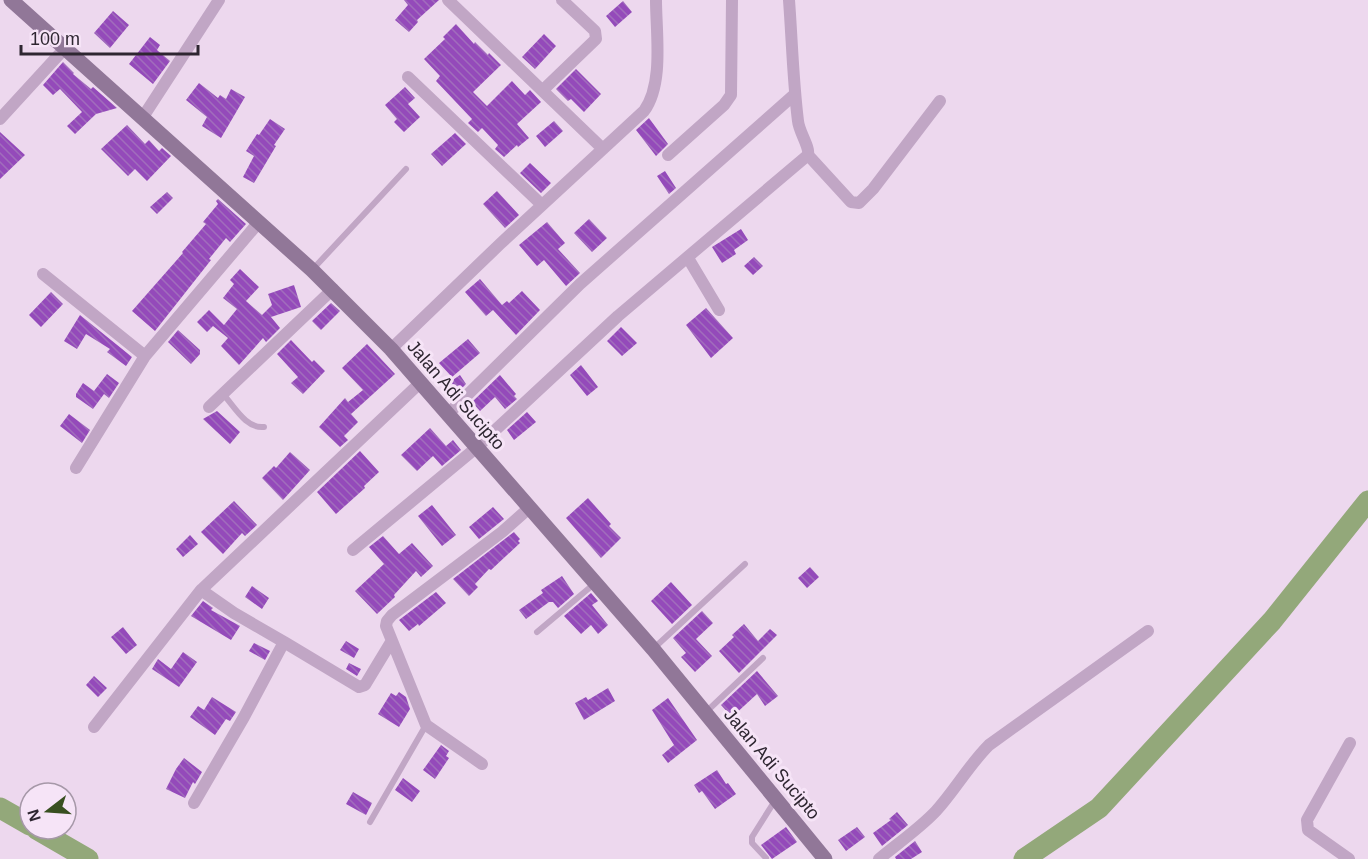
<svg xmlns="http://www.w3.org/2000/svg" width="1368" height="859" font-family="Helvetica,sans-serif">
	<defs>
		<pattern id="building-back-hatch" width="6" height="6" patternUnits="userSpaceOnUse" patternTransform="scale(1.5)"><rect width="6" height="6" fill="#944aba"/><path d="M-1 5l2 2M0 0l6 6M5-1l2 2" fill="none" stroke="#a16dbc"/></pattern>
	</defs>
	<rect width="100%" height="100%" fill="#edd8ee"/>
	<g fill="none" stroke-linecap="round" stroke-linejoin="round">
		<path stroke="#93a87a" stroke-width="21" d="M0 808 30 825
			M36 829 88 859
			M1024 859 1099 808 1272 621 1368 501"/>
	</g>
	<path fill="url(#building-back-hatch)" d="M404 0H439L417 20 418 22 409 32 395 20 408 5Z
		M623 1 632 12 615 27 606 16Z
		M113 11 129 25 110 48 94 33Z
		M456 24 474 44 475 42 488 55 489 53 501 65 473 92 487 106 512 81 525 95 530 90 541 102 517 124 529 138 518 147 517 145 504 157 495 149 498 145 482 128 478 132 468 123 472 119 436 81 440 76 424 59 445 39 443 37Z
		M544 34 556 46 535 69 522 57Z
		M150 37 160 45 157 50 170 61 153 84 129 64Z
		M63 62 74 73 73 74 91 89 93 87 117 108 96 114 75 134 67 126 82 112 60 89 53 95 43 85Z
		M576 69 601 94 584 112 571 99 568 101 556 89Z
		M199 83 218 98 220 95 226 99 231 89 245 97 221 138 202 126 207 117 186 100Z
		M405 87 415 98 408 104 420 117 404 132 394 122 397 119 385 105Z
		M649 118 668 144 656 156 636 130Z
		M270 119 285 129 274 145 276 146 254 183 243 177 254 156 246 151 257 134 259 135Z
		M554 121 563 131 545 147 536 136Z
		M127 125 145 144 149 140 159 151 162 148 171 156 147 181 135 169 128 176 101 149Z
		M0 132 25 155 0 179Z
		M455 133 466 144 442 166 431 154Z
		M530 163 551 183 541 193 520 173Z
		M665 171 676 188 669 194 657 176Z
		M497 191 519 215 505 228 483 204Z
		M167 192 173 198 157 214 150 207Z
		M218 199 246 224 230 242 226 238 209 259 211 260 155 331 132 311 183 253 182 252 206 224 203 222 218 204 216 201Z
		M589 219 607 238 592 252 574 233Z
		M547 222 565 243 558 249 580 273 566 286 544 260 537 266 519 245Z
		M741 229 748 240 734 250 736 254 722 263 712 247Z
		M754 257 763 266 753 275 744 266Z
		M240 269 259 287 246 301 262 315 272 305 268 294 294 285 301 307 271 317 280 328 266 342 263 338 239 365 221 346 228 338 213 326 207 332 197 322 209 310 224 325 237 309 223 298 234 284 230 280Z
		M480 279 502 305 507 301 509 303 522 291 540 310 516 335 493 310 486 316 465 292Z
		M51 292 63 304 41 327 29 315Z
		M331 303 340 311 321 330 312 321Z
		M706 308 733 338 711 358 686 325Z
		M80 315 132 357 126 366 107 352 110 349 86 334 77 349 64 341Z
		M621 327 637 343 622 356 607 341Z
		M178 330 200 350V354L191 364 168 342Z
		M468 339 480 353 452 377 439 363Z
		M291 340 312 362 314 360 325 371 303 394 291 383 298 377 277 354Z
		M367 344 395 374 351 414 358 422 344 436 348 440 340 447 319 427 345 398 348 402 363 390 342 368Z
		M581 365 598 387 587 396 570 375Z
		M107 374 119 383 109 398 104 394 93 409 76 397V394L83 383 94 391Z
		M460 375 466 384 460 390 459 389 453 393 447 384Z
		M500 375 516 394 514 396 517 399 505 409 495 397 480 411 472 402Z
		M217 411 240 432 230 444 203 419Z
		M527 412 536 422 514 440 507 430Z
		M69 414 90 430 82 443 60 426Z
		M430 428 446 446 453 440 461 450 442 466 433 456 417 471 401 455Z
		M360 451 379 472 364 486 365 488 336 514 317 492Z
		M290 452 310 470 283 500 262 478 274 466 276 468Z
		M588 498 611 524 609 526 621 538 601 558 566 518Z
		M234 501 257 525 245 536 242 533 223 554 201 532Z
		M432 505 456 535 442 546 418 516Z
		M493 507 504 519 479 539 469 527Z
		M514 532 520 539 518 541 520 543 491 570 489 569 475 584 478 587 469 596 453 579Z
		M190 535 198 544 183 557 176 549Z
		M383 536 399 554 412 543 433 566 421 577 416 571 394 595 395 597 377 614 355 591 384 564 369 547Z
		M810 567 819 577 807 588 798 578Z
		M562 576 574 594 558 608 553 602H549L526 619 519 610 543 593 541 590Z
		M671 582 692 605 672 624 651 601Z
		M252 586 269 598 262 609 245 597Z
		M436 592 446 603 419 626 418 624 409 631 399 620Z
		M591 593 598 601 592 605 608 625 598 634 591 625 581 634 564 616Z
		M203 601 213 608 211 610 240 626 231 640 191 616Z
		M702 611 713 623 696 639 712 656 695 672 681 657 686 653 673 638Z
		M744 624 758 641 770 629 777 635 739 673 719 651 734 637 732 635Z
		M123 627 137 645 126 654 111 637Z
		M346 641 359 649 354 658 340 650Z
		M254 643 270 651 265 660 249 651Z
		M183 652 197 662 179 687 152 669 158 659 171 669Z
		M349 663 361 669 357 676 346 669Z
		M757 671 778 696 765 706 757 694 732 717 721 705Z
		M94 676 107 688 98 697 86 685Z
		M608 688 615 701 584 720 575 703 586 697 588 700Z
		M399 692 406 697 410 709 399 727 378 714 391 693 396 696Z
		M212 697 236 712 230 721 226 719 215 735 190 717 198 706 204 710Z
		M668 698 697 740 668 763 662 755 674 745 652 710Z
		M441 745 449 751 446 756 449 758 435 779 423 770Z
		M184 758 202 772 195 784 193 782 185 798 166 789 176 769Z
		M717 770 726 784 728 783 736 794 715 809 702 791 699 793 694 785Z
		M403 778 420 791 412 802 395 790Z
		M353 792 372 803 366 815 346 804Z
		M897 812 908 825 882 846 873 833 891 820 889 819Z
		M786 827 797 842 772 859 761 845Z
		M857 827 865 837 846 851 838 840Z
		M915 841 922 852 911 859H896L895 857Z"/>
	<g fill="none" stroke-linecap="round" stroke-linejoin="round">
		<path stroke="#c1a6c5" stroke-width="6" d="M313 269 406 169
			M223 394C234 406 246 429 264 427
			M537 632 594 584
			M653 649 745 564
			M705 713 763 658
			M370 822 426 725
			M766 858 752 843V837L776 799"/>
		<path stroke="#c1a6c5" stroke-width="12" d="M448 0 603 149
			M408 77 542 205
			M543 90 596 39 595 31 562 0
			M143 117 219 0
			M0 119 65 48
			M668 155 724 105 731 95 732 0
			M808 155 851 202 859 203 873 189 940 101
			M688 258 719 310
			M43 274 145 356 259 222
			M391 349 500 244 644 111C664 84 656 33 656 0
			M209 407 333 289
			M447 415 580 284 795 94
			M76 468 145 356
			M353 550 476 448 618 316 808 155C810 147 799 132 798 121 793 81 792 40 789 0
			M284 642 359 687 365 685 391 642
			M94 727 201 590 420 383
			M482 764 426 725 386 626 387 621 392 615 502 532 528 509
			M194 803 244 717 284 642 234 613 201 590
			M879 859C898 843 919 829 936 811 955 790 969 765 989 745L1148 631
			M1349 859 1308 830 1307 820 1350 743"/>
		<path stroke="#917798" stroke-width="15" d="M11 0 312 270 391 349 653 649 825 859"/>
	</g>
	<g text-anchor="middle" dominant-baseline="central" stroke-width="6" stroke-linejoin="round" paint-order="stroke">
		<g font-size="18" fill="#2e2631" stroke="#f6e4f7">
			<text transform="translate(456 395) rotate(49)">Jalan Adi Sucipto</text>
			<text transform="translate(772 764) rotate(50)">Jalan Adi Sucipto</text>
		</g>
	</g>
	<g transform="translate(48 811) rotate(253)"><circle r="28" fill="#f6e4f7" stroke="#a698a8" stroke-width="1.5"/>
	<path d="M0-4.5L10 22L0 15L-10 22Z" fill="#384f20"/>
	<text y="-9" font-size="16" font-weight="bold" text-anchor="middle" fill="#2e2631">N</text>
	</g>
	<path d="M21 45v9h177v-9" fill="none" stroke="#2e2631" stroke-width="3"/>
	<text x="30" y="45" font-size="18" fill="#2e2631" stroke="#f6e4f7" stroke-width="4.5" paint-order="stroke">100 m</text>
</svg>
